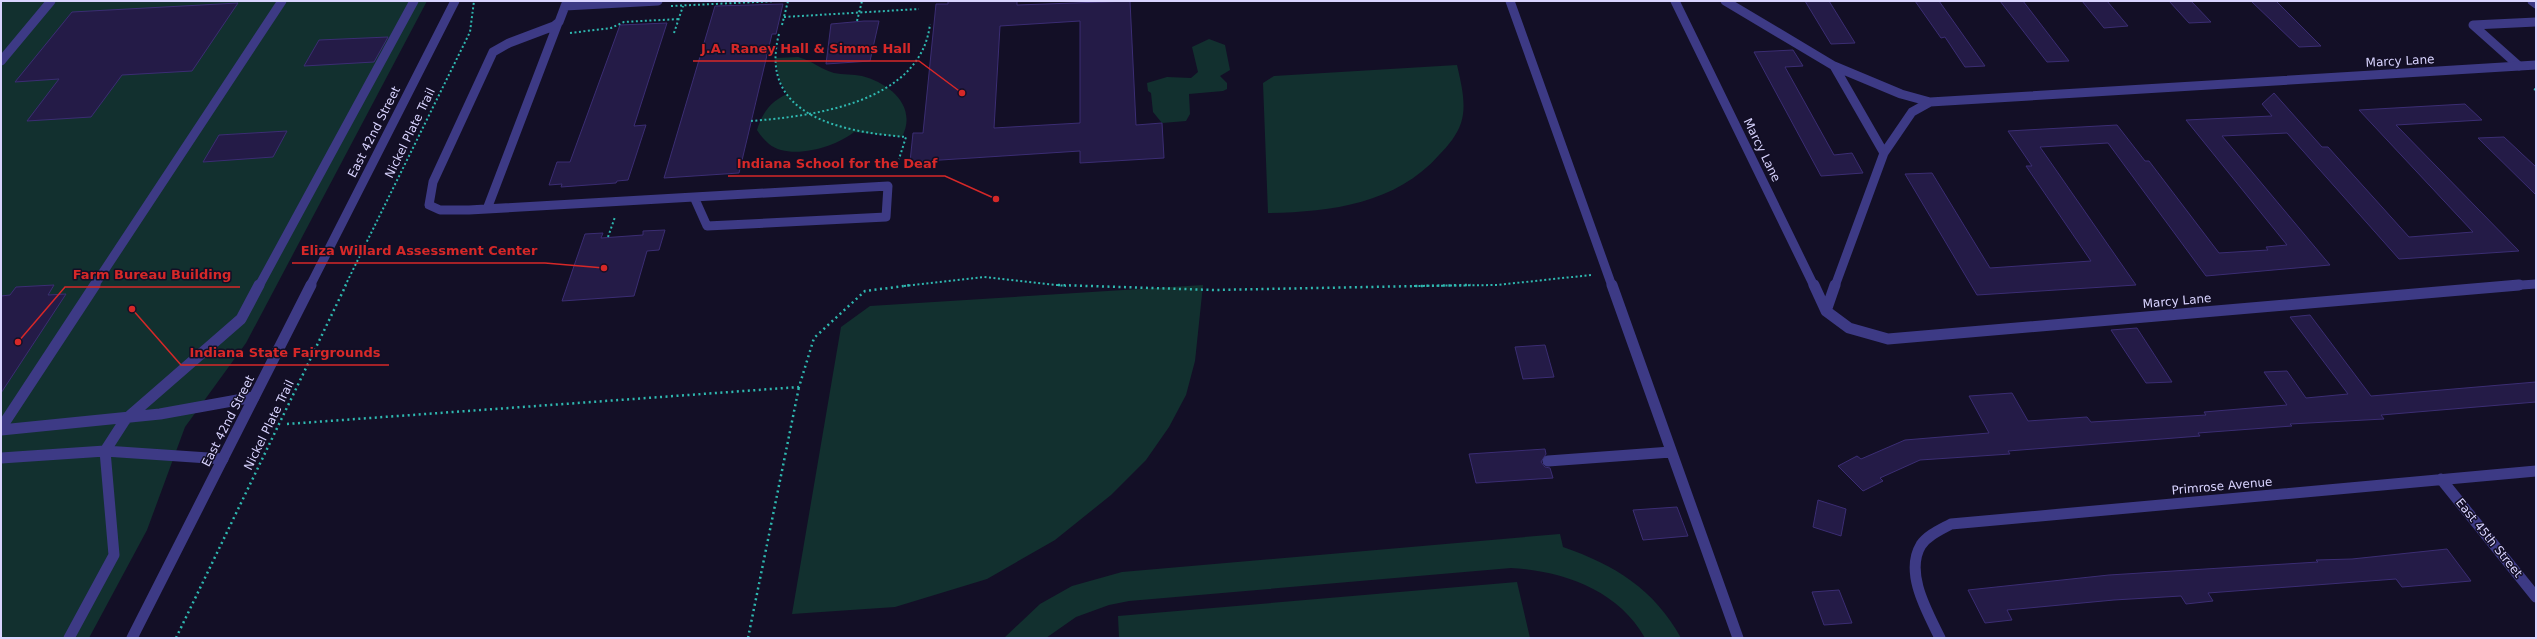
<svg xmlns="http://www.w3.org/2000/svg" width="2537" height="639" font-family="'DejaVu Sans',sans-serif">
	<rect width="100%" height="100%" fill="#130f26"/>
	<path fill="#12302f" d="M1 1H427L246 343 185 427 147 530 89 638H1Z
		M1209 39 1225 45 1230 70 1220 76 1227 83V89L1223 91 1189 94 1190 114 1186 121 1162 123 1153 112 1151 93 1148 91 1147 83 1167 77 1191 78 1198 72 1192 47Z
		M798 57C813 61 822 70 834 73 843 75 853 74 862 76 889 83 918 106 902 137L854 132C836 147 790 161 769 144 764 140 760 135 757 130 763 112 770 102 787 94L780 81 775 58Z
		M1457 65C1461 83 1467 105 1461 123 1457 135 1448 146 1439 155 1396 204 1330 212 1268 213L1263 83 1274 76Z
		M1203 285 1195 361 1186 395 1169 427 1146 460 1111 495 1055 540 987 579 895 607 792 614 841 327 870 306Z
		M1560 534 1563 547C1615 565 1654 589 1681 638H1645C1618 590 1563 571 1511 568L1129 601 1109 605 1076 617 1046 638H1004L1040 604 1072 586 1122 572Z
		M1517 582 1530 638H1119L1118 616Z"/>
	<path fill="#241b47" stroke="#3b2d73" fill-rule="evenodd" d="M948 1H1017V5L1130 1 1136 125 1162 123 1164 158 1080 163V151L910 162 913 133H923L936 4H948ZM1080 21V123L994 128 1000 26Z
		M1805 1H1829L1855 43 1831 44Z
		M1915 1H1939L1985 66 1965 67 1945 37 1941 38Z
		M2000 1H2023L2069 61 2047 62Z
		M2082 1H2107L2128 26 2104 28Z
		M2169 1H2191L2211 22 2189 23Z
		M2251 1H2276L2321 46 2299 47Z
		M238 3 192 71 122 75 91 117 27 121 59 79 15 82 72 12Z
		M783 4 776 34H772L739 173 664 178 715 6Z
		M864 21H879L870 61 826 64 831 24Z
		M667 23 634 126 646 125 628 180 617 181 616 183 561 187 562 184 549 185 557 162H570L620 25Z
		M388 37 374 62 304 66 319 40Z
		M1793 50 1803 66 1785 67 1834 155 1852 153 1863 173 1821 176 1754 52Z
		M2274 93 2322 147H2328L2409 237 2473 232 2359 110 2465 104 2482 120 2396 125 2519 251 2399 259 2287 133 2222 136 2330 265 2206 276 2108 143 2040 147 2136 285 1977 295 1905 174 1932 173 1990 268 2091 261 2026 166H2032L2008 131 2117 125 2145 161H2149L2219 253 2268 250 2266 247 2287 245 2186 120 2272 116 2262 104Z
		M287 131 273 157 203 162 219 135Z
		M2504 137 2536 167V195L2478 138Z
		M665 230 659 250 647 251 634 296 562 301 585 234 603 233 601 238 643 235V231Z
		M54 285 48 295 66 294 1 393V296L10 295 16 287Z
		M2310 315 2371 396 2536 382V402L2381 415 2384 419 2290 424 2292 426 2198 433 2200 436 2008 451 2010 454 1920 460 1880 478 1883 481 1863 491 1838 466 1857 456 1861 459 1905 440 1989 433 1969 396 2012 393 2028 421 2087 417 2091 422 2206 415 2204 412 2287 405 2264 372 2287 371 2306 398 2348 394 2290 317Z
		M2137 328 2172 382 2146 383 2111 330Z
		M1545 345 1554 377 1523 379 1515 347Z
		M1545 449 1546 454 1541 462 1545 467 1550 468 1553 478 1476 483 1469 454Z
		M1818 500 1846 509 1841 536 1813 527Z
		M1677 507 1688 536 1643 540 1633 510Z
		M2447 549 2471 581 2402 587 2396 579 2208 593 2213 601 2186 604 2181 596 2114 600 2007 610 2012 620 1985 623 1968 590 2109 575 2318 562 2316 560 2352 559Z
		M1839 590 1852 623 1824 625 1812 592Z"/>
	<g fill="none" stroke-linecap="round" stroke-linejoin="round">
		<path stroke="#2fb8b0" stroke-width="2" stroke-dasharray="2 2.5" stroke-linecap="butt" d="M671 6 777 1
			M784 17 919 9
			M857 21 862 1
			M782 25 788 1
			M570 33 611 28 624 22 679 19
			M674 33 683 6
			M779 34C757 117 844 132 906 137L899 159
			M2534 89 2536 90
			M751 121C813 116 921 103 930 24
			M608 237 615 217
			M345 286 470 32 474 1
			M904 286 984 277 1066 286
			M1414 286 1497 285 1591 275"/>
		<path stroke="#2fb8b0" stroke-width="2.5" stroke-dasharray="2 3.5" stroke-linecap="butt" d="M1058 285 1214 290 1471 285
			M287 424 799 387 814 338 865 291 912 285
			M176 638 346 285
			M748 638 799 387"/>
		<path stroke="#3d3a85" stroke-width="9" d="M567 1 559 22 554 26 509 43 493 52 433 182 429 205 440 210H469L694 197
			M1510 1 1612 286
			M2532 1 2536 4
			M565 6 658 1
			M1 61 51 1
			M2519 66 2473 25 2536 22
			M888 186 886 217 707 226 694 197Z
			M487 209 558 23
			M94 286 282 1
			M259 286 414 1"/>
		<path stroke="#3d3a85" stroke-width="11" d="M1612 285 1738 638
			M1 428 95 285
			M1 430 160 414 254 397
			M1 458 105 451 223 459
			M1548 461 1671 452
			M69 638 114 555 105 451 125 420 241 319 259 285"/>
		<path stroke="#3d3a85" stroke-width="9" d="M1675 1 1814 286
			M1725 1 1834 66
			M1834 66 1901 94 1930 102 1912 112 1884 153Z
			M1930 102 2536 65
			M1835 286 1884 153
			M2507 286 2536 284"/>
		<path stroke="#3d3a85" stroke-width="11" d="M1814 285 1826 311 1849 328 1888 339 2519 285
			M1826 311 1835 285
			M2441 479 2536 597
			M1940 638C1928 613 1904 573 1921 545 1928 535 1940 530 1951 524L2536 471"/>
		<path stroke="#3d3a85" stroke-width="9" d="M310 286 455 1"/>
		<path stroke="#3d3a85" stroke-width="11" d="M132 638 311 285"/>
	</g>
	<g text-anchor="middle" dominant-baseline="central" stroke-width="3" stroke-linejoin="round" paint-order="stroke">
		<g font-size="12" fill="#d9d4ff" stroke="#130f26">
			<text transform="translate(2400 61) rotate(-3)">Marcy Lane</text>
			<text transform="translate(374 132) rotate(-63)">East 42nd Street</text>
			<text transform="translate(410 133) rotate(-64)">Nickel Plate Trail</text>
			<text transform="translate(1762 150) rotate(64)">Marcy Lane</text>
			<text transform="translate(2177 301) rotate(-5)">Marcy Lane</text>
			<text transform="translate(228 421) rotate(-63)">East 42nd Street</text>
			<text transform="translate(269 425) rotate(-64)">Nickel Plate Trail</text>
			<text transform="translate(2222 486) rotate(-5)">Primrose Avenue</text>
			<text transform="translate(2489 538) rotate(51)">East 45th Street</text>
		</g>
	</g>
	<path fill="none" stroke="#d62828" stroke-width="1.5" d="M962 93L919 61H693M996 199L945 176H728M604 268L545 263H292M18 342L65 287H240M132 309L181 365H389"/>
	<g fill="#d62828" stroke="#130f26" stroke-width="1.5">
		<circle cx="962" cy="93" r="4"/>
		<circle cx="996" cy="199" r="4"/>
		<circle cx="604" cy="268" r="4"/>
		<circle cx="18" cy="342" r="4"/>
		<circle cx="132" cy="309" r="4"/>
	</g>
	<g font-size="13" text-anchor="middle" font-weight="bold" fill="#d62828" stroke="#130f26" stroke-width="3" stroke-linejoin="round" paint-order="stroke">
		<text x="806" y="53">J.A. Raney Hall &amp; Simms Hall</text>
		<text x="837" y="168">Indiana School for the Deaf</text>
		<text x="419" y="255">Eliza Willard Assessment Center</text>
		<text x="152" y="279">Farm Bureau Building</text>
		<text x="285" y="357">Indiana State Fairgrounds</text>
	</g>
	<rect width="2537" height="639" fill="none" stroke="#d9d4ff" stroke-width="4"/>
</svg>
